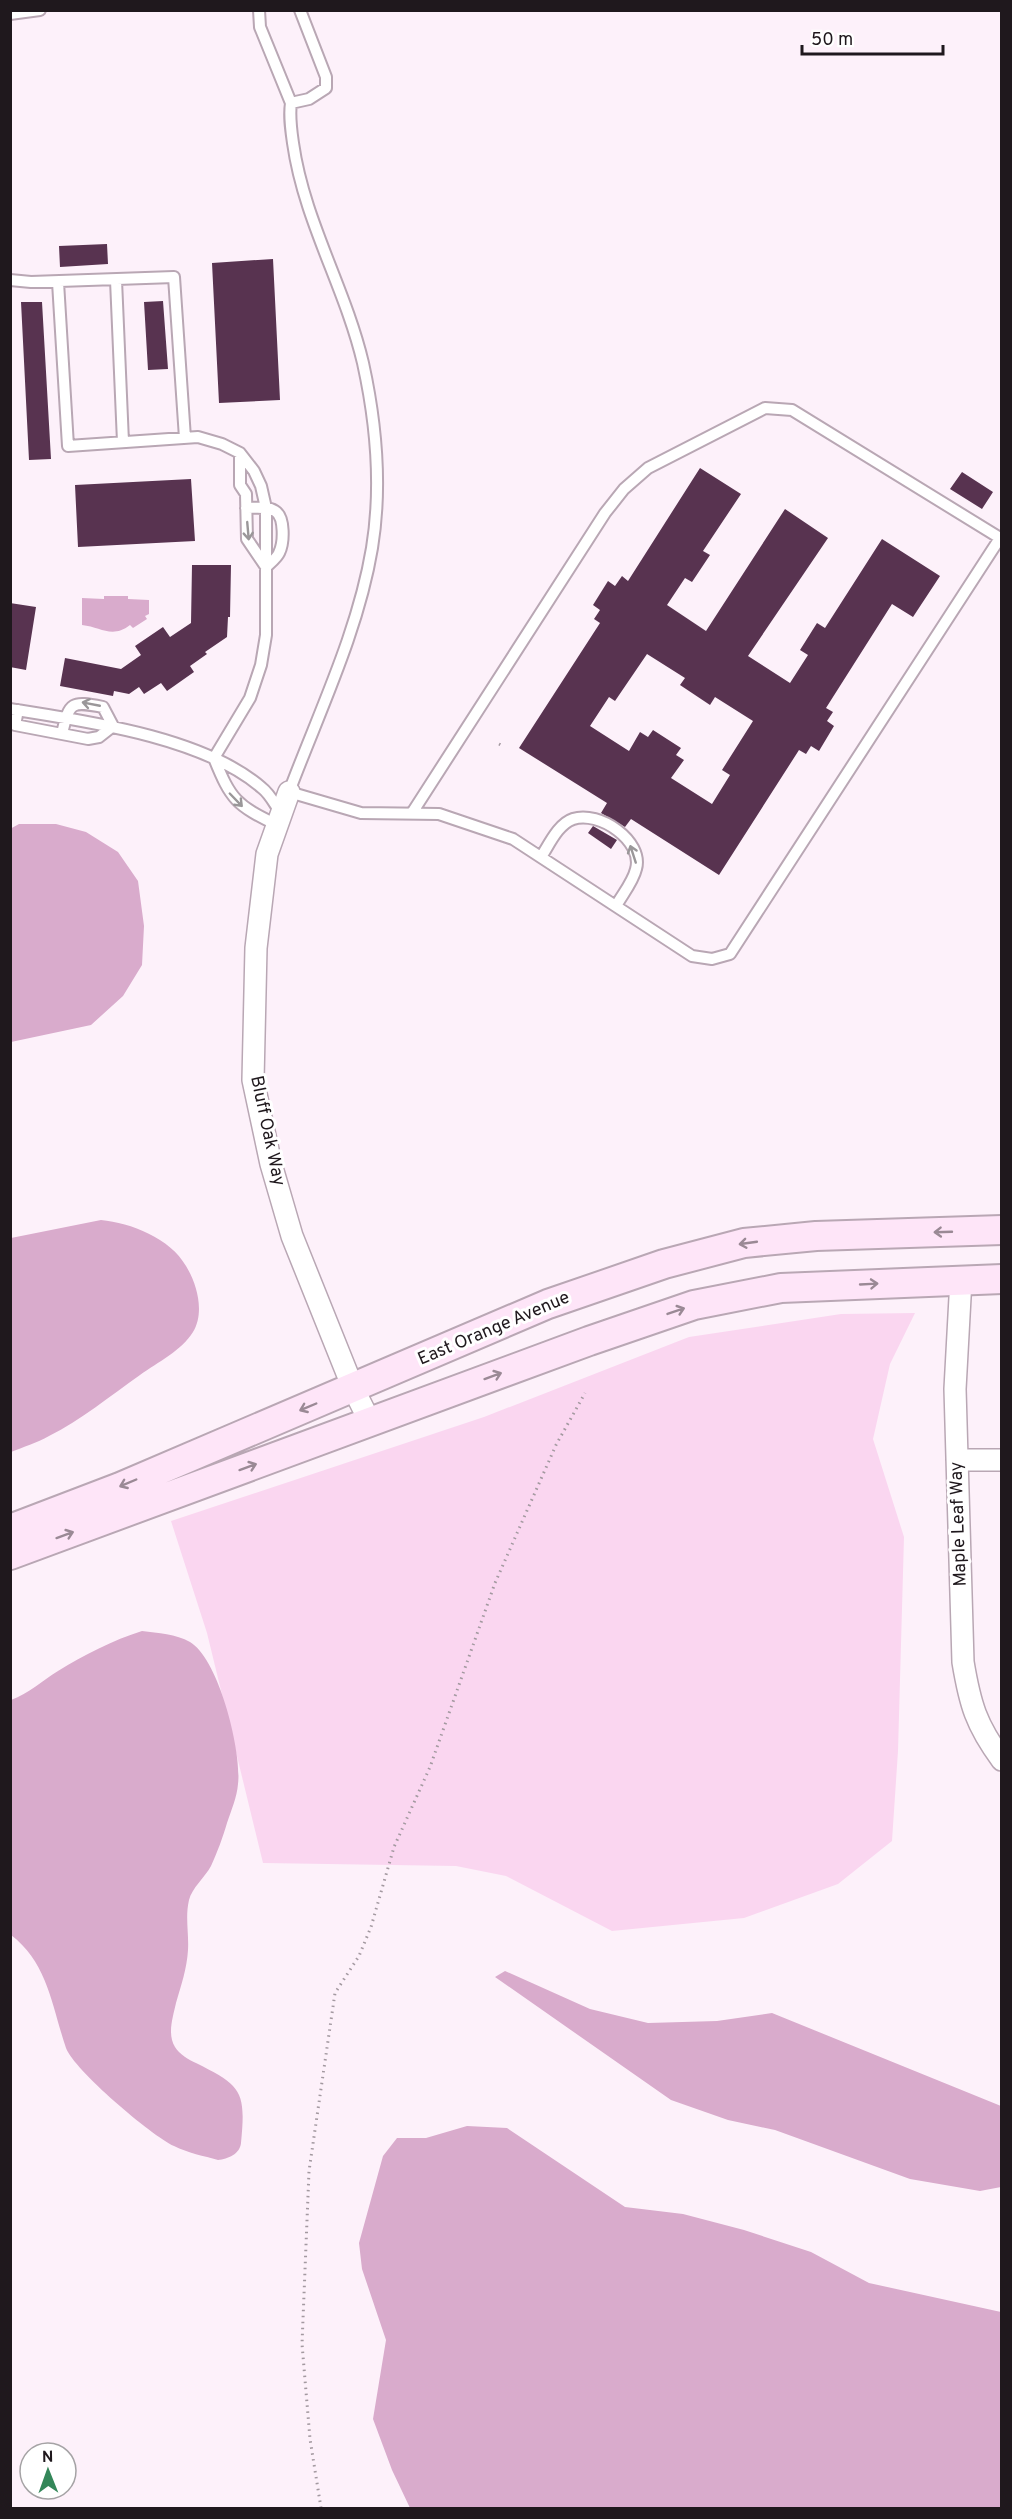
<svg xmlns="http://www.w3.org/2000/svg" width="1012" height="2519" font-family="Overpass,sans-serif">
	<rect width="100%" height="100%" fill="#fdf1fa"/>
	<path fill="#fad6f0" d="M915 1313 890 1364 873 1439 904 1537 898 1751 892 1841 838 1884 744 1918 612 1931 506 1876 456 1866 263 1863 207 1633 171 1521 484 1417 689 1337 841 1314Z"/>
	<path fill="#d9abcc" d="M104 596H128V599L149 600V614L145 616 147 619 133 628 130 625C112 639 101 627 82 625V598L104 599Z
		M19 824H56L86 832 118 852 138 881 144 926 142 965 123 996 91 1025 11 1042 10 829Z
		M101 1220C131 1223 170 1238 186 1266 197 1284 205 1312 193 1332 181 1351 158 1362 140 1375 110 1396 81 1420 49 1436 37 1443 23 1447 11 1452V1238Z
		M142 1631C158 1633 176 1634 190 1642 219 1659 242 1752 238 1784 237 1797 231 1811 227 1823 223 1837 217 1853 211 1866 205 1877 192 1888 189 1900 185 1917 189 1933 188 1950 187 1968 181 1986 176 2003 173 2017 167 2034 175 2047 179 2054 189 2060 196 2063 242 2086 246 2091 241 2143 240 2154 228 2159 218 2160 204 2156 188 2153 174 2146 152 2136 74 2070 66 2048 52 2007 48 1963 11 1935V1700C29 1693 42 1681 58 1671 84 1655 113 1640 142 1631Z
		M505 1971 590 2009 648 2023 717 2021 772 2013 1001 2106V2187L980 2191 910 2179 775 2130 728 2120 671 2100 495 1977Z
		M467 2126 507 2128 625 2207 683 2214 744 2230 811 2252 869 2283 1001 2312V2508H410L392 2470 373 2419 386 2340 362 2269 359 2243 383 2156 397 2138H426Z"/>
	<path fill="#583350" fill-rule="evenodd" d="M107 244 108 264 60 267 59 246Z
		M273 259 280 400 219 403 212 263Z
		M163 301 168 369 148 370 144 302Z
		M21 302H42L51 459 29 460Z
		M700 468 741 494 703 551 710 555 692 582 685 578 667 605 706 631 785 509 828 538 748 656 790 683 808 655 800 650 817 623 825 628 882 539 940 576 913 617 892 604 826 708 833 712 827 721 834 726 819 751 811 746 806 754 799 750 719 875 631 819 625 827 601 813 607 803 519 748 600 623 594 619 600 610 593 605 608 581 615 586 622 576 628 581ZM647 654 685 678 680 685 710 705 715 697 753 721 722 770 730 775 712 804 671 778 684 760 676 755 681 748 653 730 648 737 640 732 629 751 590 726 609 697 615 701Z
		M962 472 993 492 982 509 950 489Z
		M191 479 195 541 78 547 75 485Z
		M192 565H231L230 617H228L227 637 205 652 207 654 190 666 194 672 167 691 161 683 144 694 139 687 129 694 114 691 113 696 60 686 65 658 121 669 141 655 135 646 163 627 170 637 191 623Z
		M10 603 36 607 26 670 10 667Z
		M593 826 617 840 611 849 588 833Z"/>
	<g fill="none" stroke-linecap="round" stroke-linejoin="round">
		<defs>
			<path id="lane" d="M259 10 260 27 291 103
				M300 10 326 77V88L309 99 291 103C289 116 291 129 293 143 304 221 345 287 363 363 376 422 382 487 372 548 358 632 319 712 289 792L361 813 439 814 513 839 692 956 712 959 730 954 1000 538 792 410 765 408 648 468 624 489 605 513 412 813
				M10 14 40 10
				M10 280 31 282 174 277 185 438
				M116 280 123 442
				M58 282 68 446 198 437 222 444 240 453 254 471 261 486 266 508V635L261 665 250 698 214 758
				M240 453V485L246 494 247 539 266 567C270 563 277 558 279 553 284 543 285 517 275 511 267 506 256 508 246 508
				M10 709C85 721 204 737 262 788 270 794 275 805 281 813
				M18 710 15 725 88 739 99 737 113 726 103 707C72 701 69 701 62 734
				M214 758C231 800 236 805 277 825
				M541 857C549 845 558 824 573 819 599 810 644 841 636 869 633 882 622 895 616 906"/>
			<path id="street" d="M289 792 267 854 256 948 253 1080 271 1164 292 1236 353 1388 370 1422
				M961 1279 955 1389 963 1662C970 1704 976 1725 1002 1760
				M957 1460H1002"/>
			<path id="secondary" d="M10 1529 120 1487 548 1304 664 1264 744 1243 816 1236 1002 1230
				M10 1555 589 1341 694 1305 781 1288 1002 1279"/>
		</defs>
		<use href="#lane" stroke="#b9a7b4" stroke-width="14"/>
		<use href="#street" stroke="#b9a7b4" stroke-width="24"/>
		<use href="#secondary" stroke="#b9a7b4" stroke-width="32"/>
		<path stroke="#a399a0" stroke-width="3" stroke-dasharray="1.5 4.5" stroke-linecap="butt" d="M499 744 503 746
			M321 2508 310 2439 302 2344 309 2171 335 1993 359 1956 371 1927 394 1847 430 1767 495 1583 556 1445 585 1393"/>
		<use href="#lane" stroke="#fff" stroke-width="10"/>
		<use href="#street" stroke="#fff" stroke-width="21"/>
		<use href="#secondary" stroke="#fee5f8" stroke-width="28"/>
	</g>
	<defs><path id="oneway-shaft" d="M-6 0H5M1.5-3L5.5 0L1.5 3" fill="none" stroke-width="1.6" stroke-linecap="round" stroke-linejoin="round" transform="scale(1.5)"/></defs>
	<g stroke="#9a9799">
		<use href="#oneway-shaft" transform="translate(248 531) rotate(85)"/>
		<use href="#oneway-shaft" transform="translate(91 704) rotate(-169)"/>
		<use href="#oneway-shaft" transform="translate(236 800) rotate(46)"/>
		<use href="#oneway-shaft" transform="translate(633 854) rotate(-108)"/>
	</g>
	<g stroke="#9a8995">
		<use href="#oneway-shaft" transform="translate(943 1232) rotate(178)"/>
		<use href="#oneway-shaft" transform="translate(748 1243) rotate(172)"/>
		<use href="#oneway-shaft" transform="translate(869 1284) rotate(-3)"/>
		<use href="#oneway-shaft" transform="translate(676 1311) rotate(-19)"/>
		<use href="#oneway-shaft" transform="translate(493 1376) rotate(-20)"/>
		<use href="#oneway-shaft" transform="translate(308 1407) rotate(157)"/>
		<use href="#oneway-shaft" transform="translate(248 1467) rotate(-20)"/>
		<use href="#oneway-shaft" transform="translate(128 1483) rotate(157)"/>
		<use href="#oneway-shaft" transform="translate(65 1535) rotate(-20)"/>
	</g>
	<g text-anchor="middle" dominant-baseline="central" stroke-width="6" stroke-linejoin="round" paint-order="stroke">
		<g font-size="18" fill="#1f181d" stroke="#fff">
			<text transform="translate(267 1131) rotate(78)">Bluff Oak Way</text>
			<text transform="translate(494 1329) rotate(-23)">East Orange Avenue</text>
			<text transform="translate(959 1524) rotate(-92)">Maple Leaf Way</text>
		</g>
	</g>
	<rect width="1012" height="2519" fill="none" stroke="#1f181d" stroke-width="24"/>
	<g transform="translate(48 2471) rotate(359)"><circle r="28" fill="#ffffff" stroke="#a5a3a5" stroke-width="1.5"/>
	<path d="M0-4.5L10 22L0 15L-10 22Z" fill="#348759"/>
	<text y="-9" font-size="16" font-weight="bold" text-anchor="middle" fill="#1f181d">N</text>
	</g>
	<path d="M802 45v9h141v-9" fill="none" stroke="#1f181d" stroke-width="3"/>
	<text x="811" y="45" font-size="18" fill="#1f181d" stroke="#ffffff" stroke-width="4.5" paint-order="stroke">50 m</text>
</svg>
